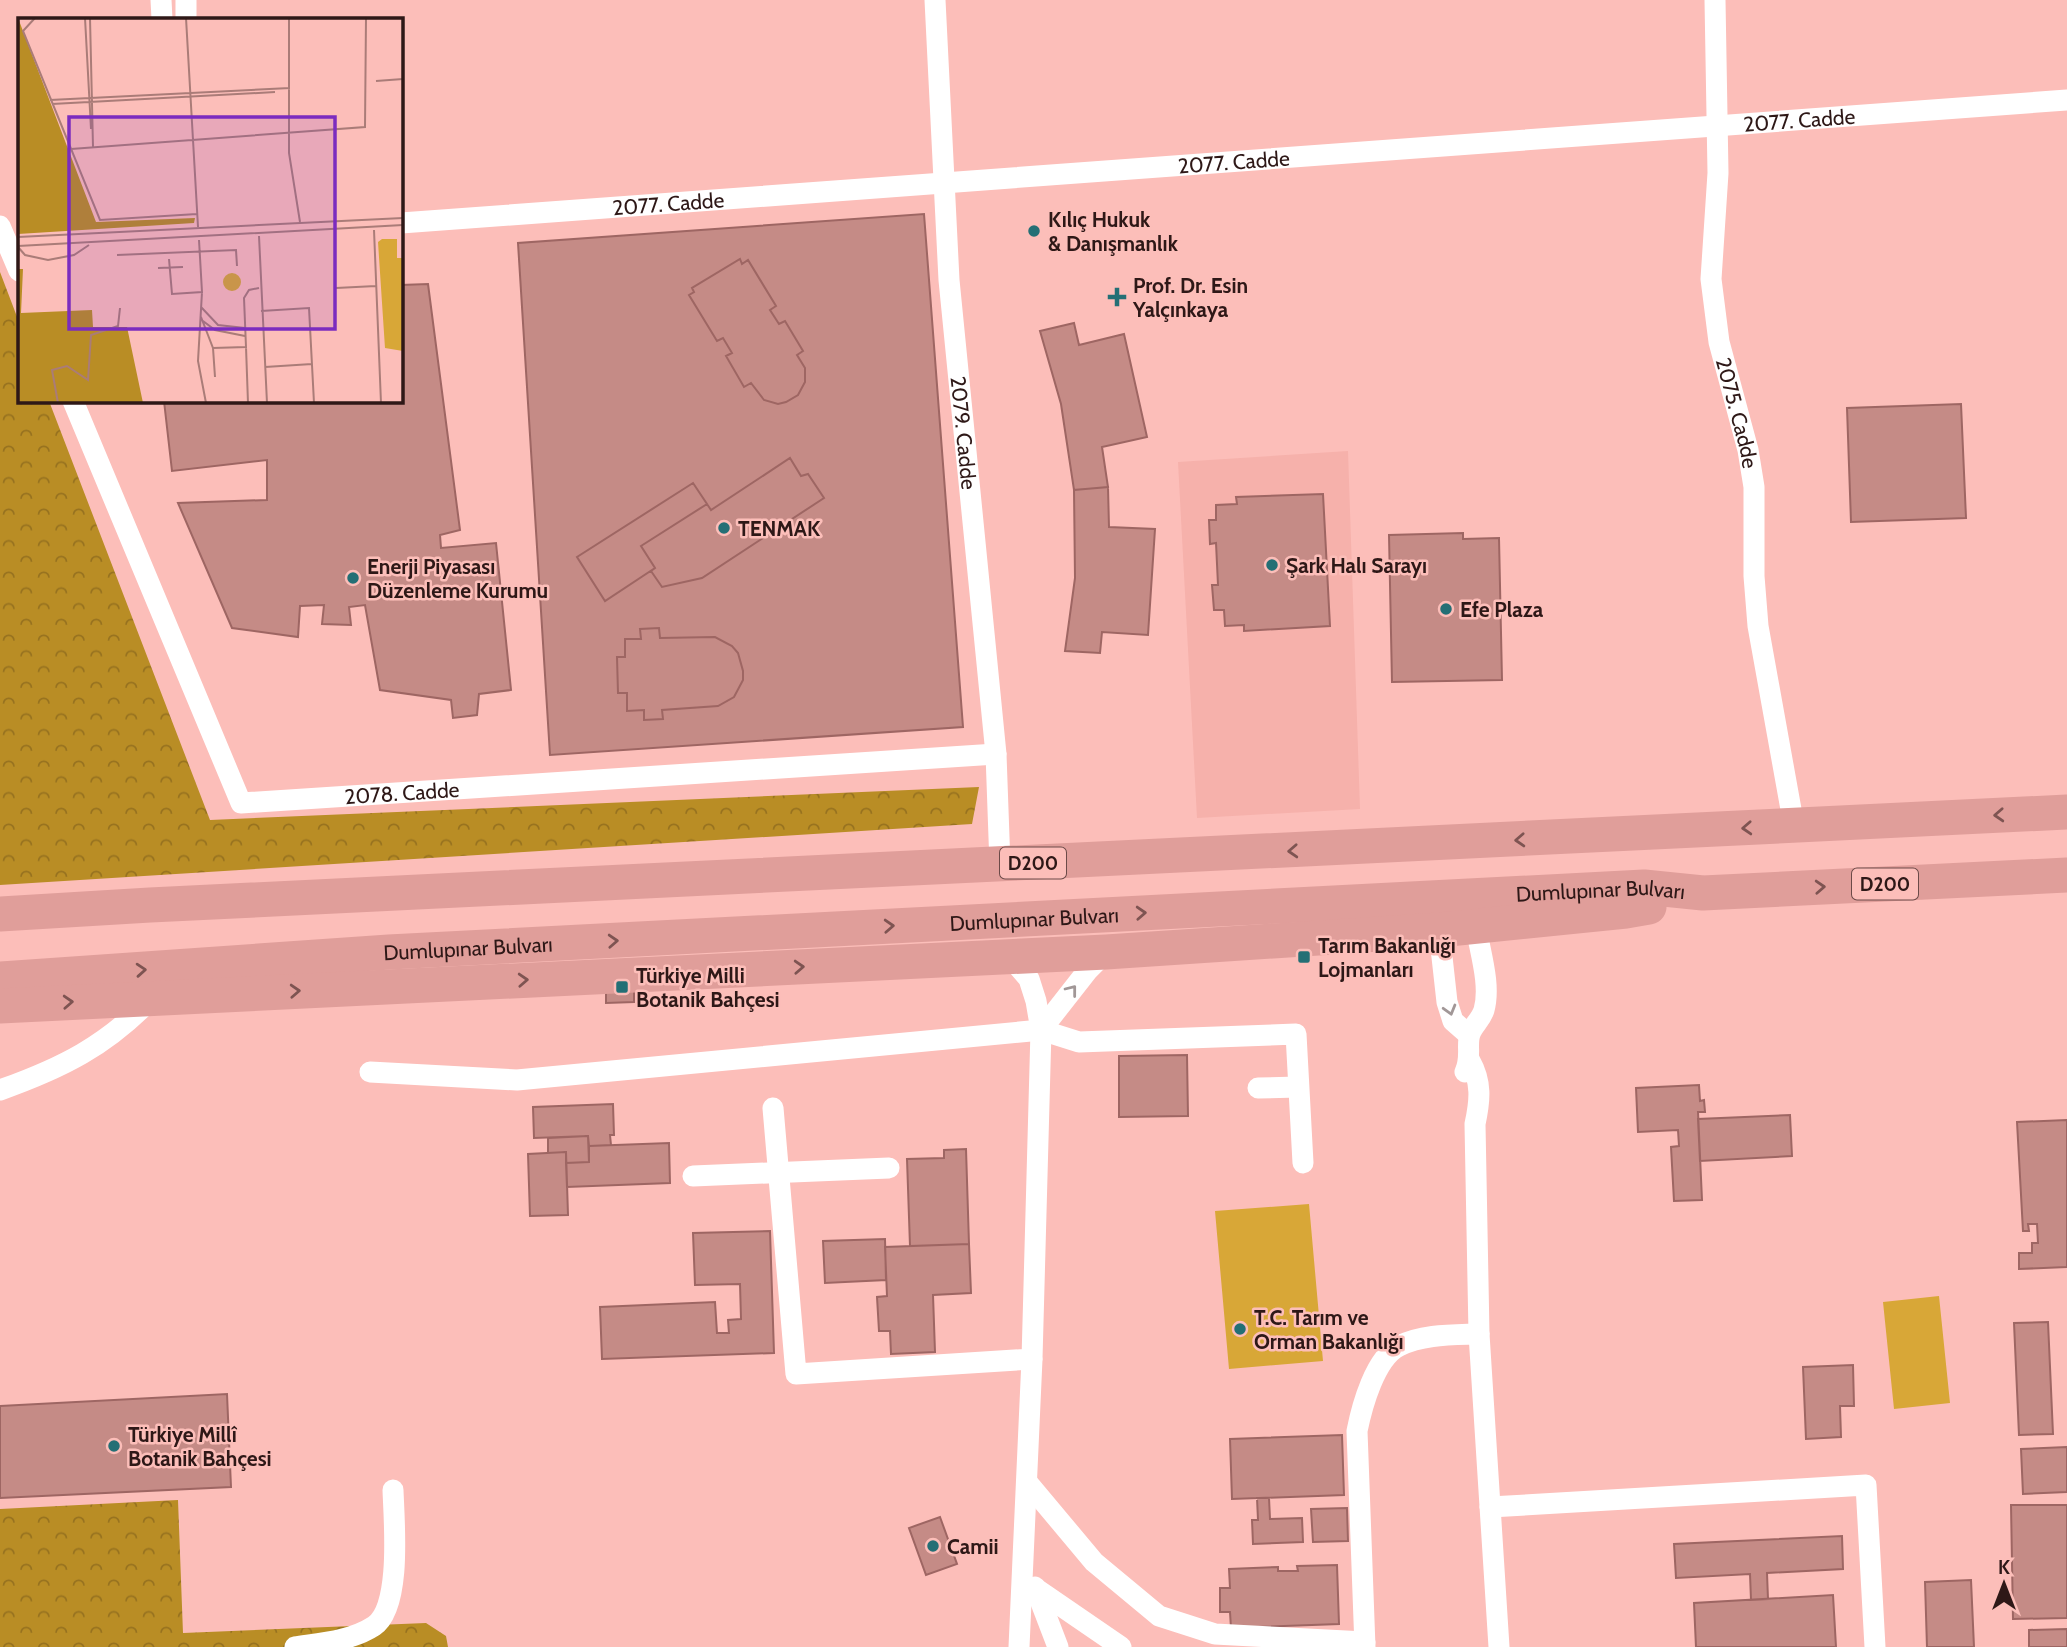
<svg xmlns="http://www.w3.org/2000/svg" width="2067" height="1647" font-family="Cabin,sans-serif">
	<defs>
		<pattern id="forest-crowns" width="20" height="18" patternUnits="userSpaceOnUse" patternTransform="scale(1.75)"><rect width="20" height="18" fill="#b98d25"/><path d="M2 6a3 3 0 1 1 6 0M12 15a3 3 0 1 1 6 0" fill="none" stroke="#97721f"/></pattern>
	</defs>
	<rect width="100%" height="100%" fill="#fcbeb9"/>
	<path fill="#f6b1ab" d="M1348 451 1360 809 1197 818 1178 462Z"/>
	<path fill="#d8a737" d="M1309 1204 1323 1361 1229 1369 1215 1211Z
		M1939 1296 1950 1403 1894 1409 1883 1302Z"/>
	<path fill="url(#forest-crowns)" d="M0 272 19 322V401H49L210 820 979 787 972 824 0 885Z
		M178 1500 183 1633 426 1623 446 1636 448 1647H0V1509Z"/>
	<path fill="#c58b86" stroke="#9e6663" stroke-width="2" d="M924 214 963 727 550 755 518 243Z
		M740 259 742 264 748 260 776 306 770 310 779 324 785 321 803 351 797 355 805 368V382L798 395 786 402 778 404 764 400 751 383 744 387 726 356 732 353 723 338 717 341 689 295 694 292 692 288Z
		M428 284 460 530 440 535 441 548 496 543 511 690 479 694 477 715 453 718 451 700 380 690 365 605 349 607 351 625 322 624 324 605 300 606 298 637 232 628 178 503 267 500V460L172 471 164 401H401V285Z
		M1074 323 1079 345 1124 334 1147 437 1102 447 1108 487 1074 490 1061 404 1040 331Z
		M1961 404 1966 518 1851 522 1847 408Z
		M790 458 801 476 808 474 824 498 702 578 662 587 651 571 655 568 641 546 707 504 711 510Z
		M693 483 707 504 641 546 655 568 605 601 577 557Z
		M1108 487 1109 527 1155 529 1148 635 1102 632 1100 653 1065 651 1075 578 1074 490Z
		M1323 494 1330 626 1244 631V625L1225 626 1224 610H1214L1212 585H1218L1216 543 1210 544 1209 520H1216V505L1237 504 1236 497Z
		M1463 533V539L1499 538 1502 680 1392 682 1389 535Z
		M659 628 660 638 715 637 732 646 738 653 743 671V680L734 697 718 706 662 710 663 719 644 720V710L627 711V693H618L617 657H625V639H641L640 629Z
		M634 987V1002L606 1003V988Z
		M1187 1055 1188 1116 1119 1117V1056Z
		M1699 1085 1700 1101 1704 1100 1705 1112H1698L1702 1200 1674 1201 1671 1147 1679 1146 1678 1130 1638 1132 1636 1088Z
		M613 1104 614 1135H610L611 1145 589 1146 588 1136 534 1138 533 1107Z
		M1790 1115 1792 1156 1700 1161 1698 1119Z
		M2067 1120V1267L2019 1269V1253H2032V1243H2038L2037 1224H2028L2029 1231H2023L2017 1122Z
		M588 1136 589 1162 566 1163V1152L548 1153V1138Z
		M669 1143 670 1183 567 1187 566 1163 589 1162V1146Z
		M966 1149 969 1244 910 1246 907 1159 944 1158V1150Z
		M566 1152 568 1215 530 1216 528 1154Z
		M770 1231 774 1353 602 1359 600 1307 715 1302 717 1333H729L728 1320 741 1319 740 1284 695 1285 693 1233Z
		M885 1239 886 1280 825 1283 823 1241Z
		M969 1244 971 1293 933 1295 935 1352 891 1354 890 1331H879L877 1297 887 1296 885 1247Z
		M2048 1322 2053 1434 2019 1435 2014 1323Z
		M1853 1365 1854 1406H1840L1841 1437 1806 1439 1803 1367Z
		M227 1394 231 1487 0 1498V1406Z
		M1342 1435 1344 1495 1232 1499 1230 1439Z
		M2067 1447V1492L2023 1494 2021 1449Z
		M1257 1498H1269L1270 1519 1302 1518 1303 1542 1253 1544 1252 1520H1258Z
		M2011 1505H2067V1618L2013 1619Z
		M1347 1508 1348 1541 1313 1542 1311 1509Z
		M940 1517 957 1564 926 1575 909 1528Z
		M1842 1536 1843 1569 1767 1573 1768 1599 1751 1600 1750 1574 1676 1578 1674 1544Z
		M1337 1565 1339 1624 1231 1628 1230 1612H1220V1588H1230L1229 1569 1278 1567V1571H1298L1297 1566Z
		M1971 1580 1974 1647H1927L1925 1582Z
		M1833 1595 1836 1647H1696L1694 1603Z
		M2067 1629V1647H2029V1630Z"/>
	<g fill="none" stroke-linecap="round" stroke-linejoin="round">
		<g stroke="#fff" stroke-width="21">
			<path d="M161 0 162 19"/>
			<path d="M186 0V19"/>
			<path id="s1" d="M935 0 949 280 996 754 1000 865"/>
			<path id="s2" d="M1715 0 1718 173 1711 279 1719 342 1748 450 1754 487V576L1758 626 1794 826"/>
			<path id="s3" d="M401 223 2067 100"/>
			<path d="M0 226 19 271"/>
			<path id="s4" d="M73 401 241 803 996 754"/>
			<path d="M1439 930 1447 1002 1453 1021 1469 1035"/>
			<path d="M1041 1030 1088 970 1106 952"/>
			<path d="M1470 1061C1482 1082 1480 1101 1475 1124L1479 1334 1499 1647"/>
			<path d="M370 1072 517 1080 1041 1030 1079 1042 1296 1034 1303 1163"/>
			<path d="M1465 1072C1472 1057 1466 1045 1470 1034 1473 1025 1481 1020 1484 1010 1491 985 1480 952 1476 927"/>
			<path d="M1258 1088 1298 1087"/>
			<path d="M0 1090C62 1068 106 1046 152 998"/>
			<path d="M773 1108 796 1374 1032 1359 1041 1030 1036 1001 1029 979 1010 957"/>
			<path d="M693 1176 889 1168"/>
			<path d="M1027 1482 1094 1562 1159 1616 1215 1634 1365 1642"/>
			<path d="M1490 1507 1866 1485 1875 1647"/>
			<path d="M1035 1587 1058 1647"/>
			<path d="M1035 1588 1121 1647"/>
			<path d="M295 1647C321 1643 351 1641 374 1626 402 1607 394 1521 393 1490"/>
			<path d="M1019 1647 1032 1359"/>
			<path d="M1365 1647 1357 1431C1362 1406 1375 1358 1399 1346 1423 1334 1453 1335 1479 1334"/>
		</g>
		<g stroke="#e09e9a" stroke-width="35">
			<path d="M0 914 150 905 2067 812"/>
			<path id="s5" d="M0 979 389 952 1644 887 1703 893 2067 875"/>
			<path d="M0 1006 1106 952 1439 930 1626 911 1649 907"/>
		</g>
	</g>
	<defs><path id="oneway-chevron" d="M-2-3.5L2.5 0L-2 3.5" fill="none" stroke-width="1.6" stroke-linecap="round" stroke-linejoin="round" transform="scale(1.75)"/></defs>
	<g stroke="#7e5452">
		<use href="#oneway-chevron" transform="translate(1999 815) rotate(177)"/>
		<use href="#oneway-chevron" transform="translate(1747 828) rotate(177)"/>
		<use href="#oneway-chevron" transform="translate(1520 840) rotate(177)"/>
		<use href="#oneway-chevron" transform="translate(1293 851) rotate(177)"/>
		<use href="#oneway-chevron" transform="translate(1820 887) rotate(-3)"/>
		<use href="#oneway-chevron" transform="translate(1141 913) rotate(-3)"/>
		<use href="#oneway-chevron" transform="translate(889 926) rotate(-3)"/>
		<use href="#oneway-chevron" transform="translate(613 941) rotate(-3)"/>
		<use href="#oneway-chevron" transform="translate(799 967) rotate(-3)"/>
		<use href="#oneway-chevron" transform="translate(141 970) rotate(-4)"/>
		<use href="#oneway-chevron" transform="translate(523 980) rotate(-3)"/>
		<use href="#oneway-chevron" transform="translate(295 991) rotate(-3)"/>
		<use href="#oneway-chevron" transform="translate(68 1002) rotate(-3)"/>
	</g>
	<g stroke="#a19797">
		<use href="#oneway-chevron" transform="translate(1072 990) rotate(-52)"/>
		<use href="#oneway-chevron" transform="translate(1450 1010) rotate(74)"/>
	</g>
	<g fill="#246f75" stroke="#fcbeb9" stroke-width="2.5">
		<circle cx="1034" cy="231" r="7"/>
		<path d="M1113.5 286.5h7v7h7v7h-7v7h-7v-7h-7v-7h7z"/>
		<circle cx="724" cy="528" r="7"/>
		<circle cx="1272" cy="565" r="7"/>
		<circle cx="353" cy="578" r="7"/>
		<circle cx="1446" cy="609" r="7"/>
		<rect x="1297" y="950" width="14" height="14" rx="3.5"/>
		<rect x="615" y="980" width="14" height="14" rx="3.5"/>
		<circle cx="1240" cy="1329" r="7"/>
		<circle cx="114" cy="1446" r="7"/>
		<circle cx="933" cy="1546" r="7"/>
	</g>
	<g text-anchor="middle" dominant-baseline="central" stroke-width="5" stroke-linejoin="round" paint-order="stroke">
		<g fill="#fcbeb9" stroke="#6c4a48" stroke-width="2">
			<rect x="1000" y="847.5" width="66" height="31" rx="5"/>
			<rect x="1852" y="868.5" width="66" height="31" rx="5"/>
		</g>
		<g font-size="19" font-weight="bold" fill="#2e1817">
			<text x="1033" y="863">D200</text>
			<text x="1885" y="884">D200</text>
		</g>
		<g font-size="21" fill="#2e1817" stroke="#fcbeb9">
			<text stroke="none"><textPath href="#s3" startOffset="1402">2077. Cadde</textPath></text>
			<text stroke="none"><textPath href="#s3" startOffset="835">2077. Cadde</textPath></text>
			<text stroke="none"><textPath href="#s3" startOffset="268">2077. Cadde</textPath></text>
			<text stroke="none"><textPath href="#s2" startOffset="416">2075. Cadde</textPath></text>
			<text stroke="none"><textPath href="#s1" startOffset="434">2079. Cadde</textPath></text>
			<text stroke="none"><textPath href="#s4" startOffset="597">2078. Cadde</textPath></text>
			<text stroke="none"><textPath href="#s5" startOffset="1603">Dumlupınar Bulvarı</textPath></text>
			<text stroke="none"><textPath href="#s5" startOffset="1036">Dumlupınar Bulvarı</textPath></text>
			<text stroke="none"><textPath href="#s5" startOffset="469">Dumlupınar Bulvarı</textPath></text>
		</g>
		<g font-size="21" font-weight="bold" fill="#2e1817" stroke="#fcbeb9" text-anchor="start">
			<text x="1048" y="219">Kılıç Hukuk<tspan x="1048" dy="24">&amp; Danışmanlık</tspan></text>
			<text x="1133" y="285">Prof. Dr. Esin<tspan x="1133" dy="24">Yalçınkaya</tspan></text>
			<text x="738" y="528">TENMAK</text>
			<text x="1286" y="565">Şark Halı Sarayı</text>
			<text x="367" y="566">Enerji Piyasası<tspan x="367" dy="24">Düzenleme Kurumu</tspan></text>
			<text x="1460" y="609">Efe Plaza</text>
			<text x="1318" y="945">Tarım Bakanlığı<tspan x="1318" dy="24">Lojmanları</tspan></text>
			<text x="636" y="975">Türkiye Milli<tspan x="636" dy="24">Botanik Bahçesi</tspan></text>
			<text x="1254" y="1317">T.C. Tarım ve<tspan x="1254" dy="24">Orman Bakanlığı</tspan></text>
			<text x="128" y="1434">Türkiye Millî<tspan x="128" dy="24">Botanik Bahçesi</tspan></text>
			<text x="947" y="1546">Camii</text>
		</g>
	</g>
	<g transform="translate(18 18)">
		<rect width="385" height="385" fill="#fcbeb9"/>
		<path d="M364 221H379V240H385V333L367 330 360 224ZM205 264a9 9 0 1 1 18 0a9 9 0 1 1-18 0Z" fill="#d8a737"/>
		<path d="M0 0 78 204 177 200 176 205 0 216ZM0 251H5L3 295 74 292 75 309H109L125 385H0Z" fill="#b98d25"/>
		<path fill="none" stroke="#aa7c78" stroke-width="2" d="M17 0 5 13 82 202 179 196M67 0 73 111M72 0 75 129M168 0 180 209M271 0V135L282 204M358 63 385 61M32 82 272 70M34 86 257 74M53 131 347 109 348 0M356 212 363 385M241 218 249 385M0 219 385 200M0 228 385 207M0 229 7 237 30 242 56 237 71 227M99 237 218 232 219 248M151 241 154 276 184 274 181 222M140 250 165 249M318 270 358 268M184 274 180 343 188 385M183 289 200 307 227 310M243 293 291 290 296 385M183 299 195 330 228 329 226 280 231 272 241 270M185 303 197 312 227 318M228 329 230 385M195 330 197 359M247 349 294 346M40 385 34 352 49 348 70 362 73 317 100 308 102 290"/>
		<path fill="#7b2cbf" fill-opacity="0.15" stroke="#7b2cbf" stroke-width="3.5" d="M51 99H317V311H51Z"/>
		<rect width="385" height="385" fill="none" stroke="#2e1817" stroke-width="3.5"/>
	</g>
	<g transform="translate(2004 1584)" stroke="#fcbeb9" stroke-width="5" paint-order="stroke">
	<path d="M0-5L12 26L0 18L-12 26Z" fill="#2e1817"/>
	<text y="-10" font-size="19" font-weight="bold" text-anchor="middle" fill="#2e1817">K</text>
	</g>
</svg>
